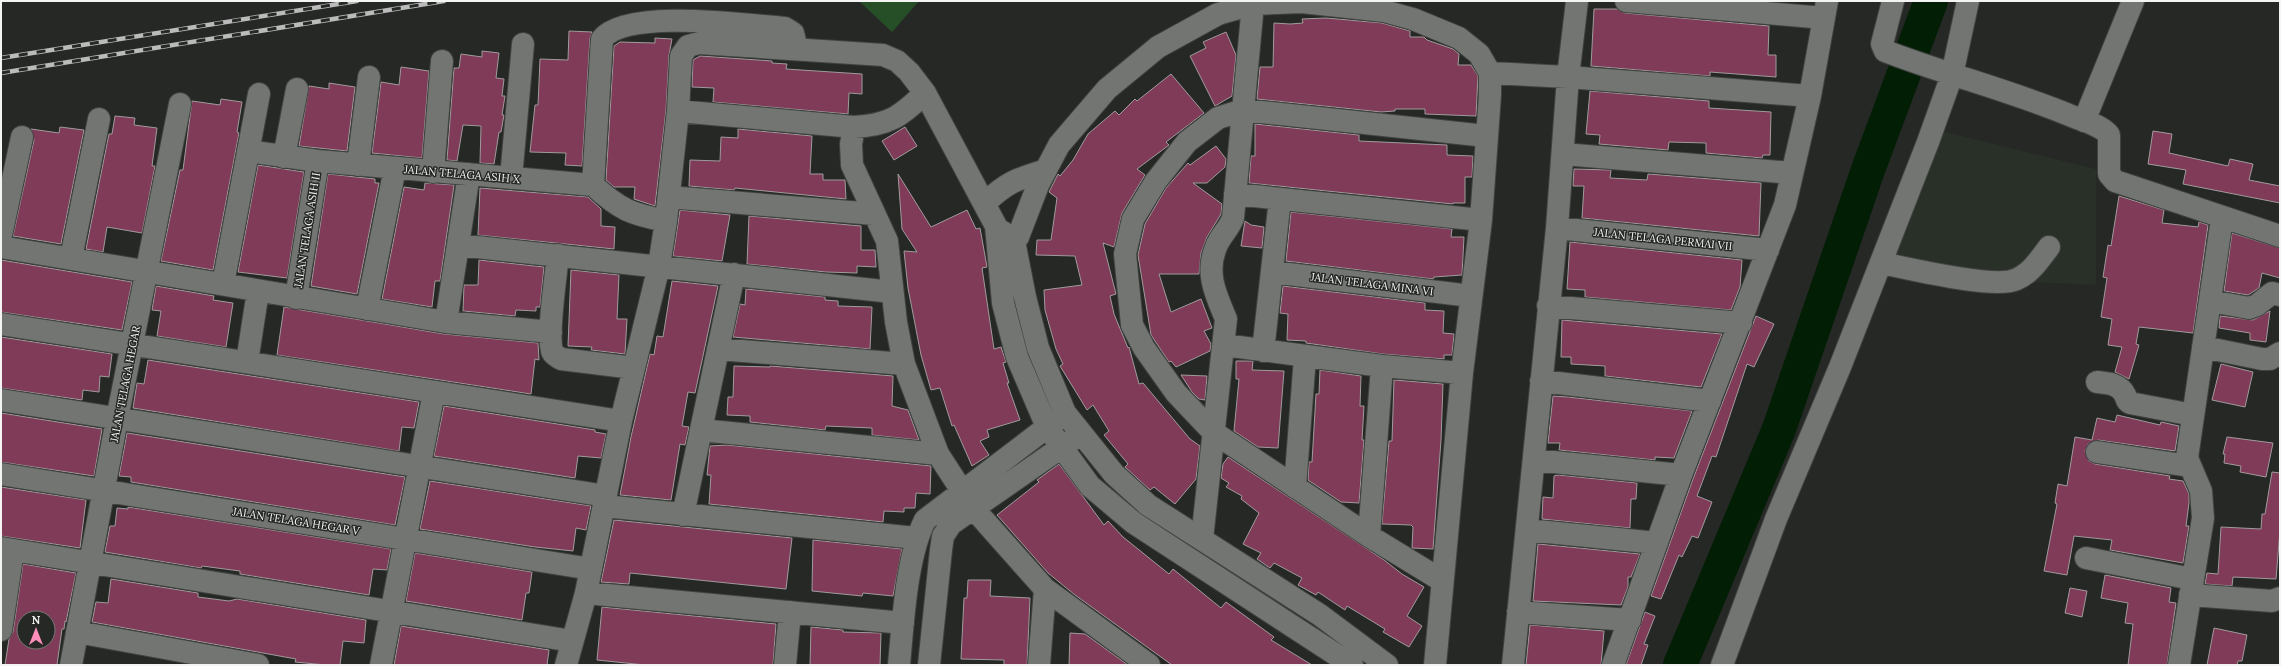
<svg xmlns="http://www.w3.org/2000/svg" width="2281" height="666" font-family="Lora,serif">
	<rect width="100%" height="100%" fill="#252825"/>
	<path fill="#293028" d="M1925 127 2096 169V285L1868 275Z"/>
	<path fill="#264f28" d="M859 1H919L892 32Z"/>
	<g fill="none" stroke-linecap="round" stroke-linejoin="round">
		<path stroke="#021e04" stroke-width="34" d="M1680 665 1779 429 1869 167 1931 1"/>
	</g>
	<path fill="#7f3b57" stroke="#a09b9d" fill-rule="evenodd" d="M1594 9H1617L1625 13 1769 26 1768 55H1776V77L1710 72V76L1591 66Z
		M1326 18 1382 23 1410 31V37H1424L1427 40 1453 49 1459 54 1458 65H1471L1478 76 1476 116 1425 114V109H1395V111L1381 112 1257 99 1260 67H1273L1274 23 1290 24 1303 23 1302 19Z
		M569 31 592 32 590 38 582 166 565 165 566 153 530 152 535 105H538L540 59 568 60Z
		M1226 32 1236 55 1232 96 1215 106 1190 56 1206 48 1203 42Z
		M655 38 672 39 669 55 666 110 655 206 634 199 635 187H614L606 180 614 46 620 42 655 43Z
		M482 51 499 53 496 78 504 79 502 96H505L502 115H504L501 132H499L494 164 480 163 481 126 463 125 457 161 447 160 454 68H459L461 54 482 57Z
		M700 56 772 61V63L787 64 786 69 862 74V94L849 93 848 114 713 102 714 88 692 87 693 60Z
		M401 67 429 71 422 158 372 153 381 82 399 85Z
		M1171 74 1204 113 1166 142 1169 145 1137 169 1145 175 1122 213 1114 247 1103 243 1116 294 1110 296 1114 314 1128 348 1129 347 1139 384 1143 383 1190 439 1200 446 1196 479 1175 504 1154 487 1150 490 1125 467 1128 464 1104 435 1109 431 1093 405 1087 410 1060 366 1063 364 1056 349 1045 310 1044 290 1082 285 1075 256 1036 255 1037 240H1051L1057 198 1049 192 1058 174 1060 176 1073 160 1088 134 1115 111 1119 115 1135 99 1137 101Z
		M329 83 355 87 347 151 299 146 309 86 329 89Z
		M1590 91 1709 101V108L1771 112 1770 155H1763L1762 158 1706 153V143L1669 142 1668 150 1599 144 1600 135 1586 134Z
		M221 99 242 102 237 132 239 133 213 270 161 261 180 170H183L192 101 220 105Z
		M115 116 135 118 134 125 157 128 152 166H155L142 233 107 227 103 252 86 249 109 134H112Z
		M1255 124 1359 135V141L1447 145V155L1473 156 1472 177H1465V203H1453V204L1249 183 1251 156H1255Z
		M60 127 84 130 61 244 13 236 34 140 31 129 59 133Z
		M905 127 917 146 894 160 882 141Z
		M738 129 812 136 810 174H823V180H845L846 199 735 188 734 190 689 186 690 160 720 161 721 137 738 138Z
		M2153 131 2172 134 2169 153 2228 166 2230 159 2253 164 2249 180 2280 186V203L2183 184 2186 170 2148 164Z
		M1216 146 1226 159 1225 167 1207 183H1193L1222 204 1221 214 1207 237 1201 253 1199 274H1159L1171 312 1201 299 1212 328 1204 331 1211 344 1210 351 1176 367 1171 361 1169 362 1151 335 1138 255 1145 224 1166 188 1188 163 1190 165Z
		M258 165 304 172 287 278 238 272Z
		M1574 169 1611 170 1610 178 1647 180 1648 174 1761 183 1759 236 1582 218 1584 186H1573Z
		M328 174 375 179V183H379L357 294 311 286Z
		M898 174 931 227 967 210 976 229 980 228 987 267 982 268 994 349 1001 347 1006 362 1003 363 1009 383H1007L1020 420 987 430 989 437 980 441 989 455 972 466 954 425 952 426 940 388 931 390 921 355 908 288 904 251 917 252 902 229Z
		M425 183 454 185 440 281H435L432 307 382 299 404 187 424 190Z
		M480 188 588 197 601 209V226L615 227 614 249 478 235Z
		M2119 196 2164 210 2162 223 2198 227 2199 222 2208 225 2193 333 2139 327 2136 344 2139 345 2129 379 2115 372 2122 347 2108 345 2112 319 2101 317 2107 278 2103 277 2108 245 2111 246Z
		M680 210 730 215 722 261 673 256Z
		M1291 212 1452 229 1451 237H1464L1462 275 1434 277 1433 279 1286 261Z
		M749 216 861 226V250H875L876 267 857 266V273L826 272 747 264Z
		M1245 221 1251 225 1264 227 1262 248 1241 246Z
		M2232 233 2280 248V278L2262 273 2259 288 2248 295 2224 291Z
		M1570 242 1742 260 1740 287 1731 310 1585 297V290L1567 289Z
		M1 260 132 282 122 330 1 312Z
		M479 260 544 267 540 307H536V311L516 310 515 316 463 311 464 285H478Z
		M571 270 619 275 617 319H627L625 354 591 350 592 347 568 346Z
		M672 281 718 286 695 393 688 392 682 426 689 427 685 445 680 444 671 500 620 495 631 437 650 354 654 355 657 336 663 337Z
		M156 286 214 296 213 300 233 303 226 347 157 336 161 311 152 310Z
		M1283 286 1425 303V310L1444 311 1443 333 1454 334 1452 355H1444V359L1383 354 1306 343V341L1287 340 1288 314 1280 313Z
		M746 289 825 297V300L838 301V306L872 307 870 349 733 337 740 304 745 305Z
		M284 307 444 334 538 343 539 360 535 359 531 394 277 355Z
		M2270 311 2266 342 2250 340V333L2219 328 2220 316 2253 320Z
		M1756 316 1774 324 1754 367 1747 364 1716 457 1712 456 1697 496 1712 502 1698 538 1692 536 1682 557 1679 555 1661 599 1651 596 1693 479Z
		M1562 320 1722 334 1701 387 1605 376V366L1571 364V357H1561Z
		M1 337 112 354 109 377 100 376 99 392 83 390 82 400 1 388Z
		M148 360 419 402 414 428 402 427 399 451 133 408 137 383 144 384Z
		M1236 361H1253L1252 370 1284 371 1278 448 1258 447 1234 431 1239 379H1236Z
		M2221 364 2253 372 2245 407 2212 400Z
		M734 366 770 367V366L893 376 892 406 908 410 919 440 872 435V428L826 426 825 430 750 422V416L727 415 728 397H733Z
		M1320 370 1361 376 1360 406H1364L1362 440H1364L1359 503 1341 502 1308 480 1309 462H1312L1316 394H1319Z
		M1181 375 1207 376 1205 400 1199 399 1192 392Z
		M1394 380 1443 384 1441 440 1433 549 1412 548 1413 527 1411 525 1382 524 1389 441H1392Z
		M1553 396 1568 397 1692 411 1674 458 1655 457V460L1559 450 1560 443H1548Z
		M444 406 595 430V432L606 434 601 458 578 456 575 478 434 456Z
		M1 413 102 429 94 476 1 462Z
		M2117 415 2160 425 2161 422 2179 426 2175 451 2098 440 2088 444 2085 451 2089 461 2095 464 2170 476 2169 479 2183 481 2189 494V503L2186 526H2189L2183 563 2110 550 2112 540 2074 536 2067 575 2044 571 2057 504 2055 503 2058 484 2067 486 2075 437 2092 440 2097 418 2115 422Z
		M127 433 405 477 395 525 131 482V477L119 476Z
		M2227 437 2273 443 2266 477 2240 472 2241 466 2224 463 2225 454H2223Z
		M727 445 931 466 930 494 916 493 915 508H904V512L884 511 883 522 709 504 711 475H707L710 446Z
		M1228 457 1384 560 1402 574 1424 587 1407 616 1422 626 1409 647 1383 632 1385 629 1347 606 1345 610 1318 592 1316 595 1298 585 1302 578 1274 563 1270 568 1257 559 1261 553 1243 544 1259 513 1241 499 1242 496 1226 487 1229 483 1221 478 1223 464Z
		M1059 464 1104 525 1108 521 1123 537 1169 574 1173 569 1221 608 1226 602 1274 637 1271 640 1312 665H1172L1075 595 1048 573 997 515 1039 482 1037 480Z
		M2272 472 2280 473V530L2276 579 2233 577 2232 586 2205 584 2207 573 2218 574 2221 527 2261 529 2262 514H2265Z
		M1558 475 1637 483 1636 499H1631L1630 528 1542 519 1543 497 1553 498 1554 476Z
		M430 481 591 506 586 530 576 528 573 551 535 547 420 529Z
		M1 487 86 500 80 548 1 536Z
		M128 507 391 549 387 570 373 569 369 595 240 574V571L202 566 201 568 105 552 110 526H115L117 508 128 509Z
		M614 520 792 538 786 589 630 573 629 584 601 582Z
		M813 540 902 549 893 596 863 593 862 596 812 591Z
		M1538 544 1640 554 1631 577H1628V587L1621 605 1533 601Z
		M415 553 532 572 529 593H526L522 620 406 601Z
		M23 564 76 573 66 622 65 621 64 629H62L57 665H5L9 639 13 632ZM24 618H48V642H24Z
		M2105 575 2171 588 2169 602 2176 603 2167 665H2128L2133 624 2125 623 2128 603 2101 598Z
		M111 579 198 593V597L229 601 237 599 366 620 364 643 343 641 340 665H326L295 662 296 659 92 622 96 602 108 603Z
		M968 580H991L990 596 1030 598 1027 665H1004V660L961 659 964 598H967Z
		M2070 588 2087 591 2082 617 2065 613Z
		M602 607 776 624 773 665H645L597 660Z
		M1645 612 1655 616 1644 644 1648 645 1641 665H1626Z
		M1530 625 1604 631 1601 665H1526Z
		M401 626 549 650 547 665H394Z
		M811 627 843 630V632L881 633 880 665H810Z
		M2214 628 2247 635 2242 661H2238L2237 665H2207Z
		M1070 633 1085 634 1128 665H1069Z"/>
	<g fill="none" stroke-linecap="round" stroke-linejoin="round">
		<defs>
			<path id="minor" d="M1626 1 1824 18
				M1893 1 1882 44 1885 51C1947 75 2013 91 2074 117 2085 121 2102 126 2109 135V174L2115 181 2280 236
				M1490 73 1568 77 1810 96
				M678 111 854 127C889 125 900 117 925 93
				M2084 121 2133 1
				M854 127 851 144 852 165 887 241 896 322 904 364 938 454 973 508 1045 589 1149 665
				M248 151 318 161 593 185C620 210 631 214 666 221
				M1563 154 1792 173
				M284 157 297 89
				M358 165 369 77
				M433 172 442 61
				M511 178 523 44
				M593 185 602 39C626 8 747 25 785 28L793 33 797 49
				M1235 194 1481 220
				M669 197 874 214
				M985 203C1007 182 1017 179 1046 170
				M1557 228 1768 250
				M1003 232 1014 241 1025 297 1038 348 1065 413 1114 474 1148 505 1320 615 1387 665
				M1 235 22 137
				M458 245 892 292
				M998 245 1014 241 1018 237 1038 185 1059 145 1107 89 1158 47 1218 14 1253 4 1302 2 1384 11 1413 19 1459 38 1479 54 1490 73V95L1481 220 1462 373 1435 665
				M1 247 446 322 551 332
				M558 255C556 275 547 334 552 351 553 355 557 356 561 359L634 368
				M71 258 99 119
				M1881 263C1907 268 1996 290 2017 279 2031 273 2040 259 2049 247
				M1272 272 1471 296
				M223 284 259 94
				M296 298 318 161
				M2210 301 2249 308 2257 305 2272 293 2280 295
				M1548 306 1741 323
				M367 309 395 168
				M446 322 469 174
				M1 324 621 421
				M1224 345 1382 366 1462 373
				M2203 347 2262 359H2270L2280 353
				M718 349 904 364
				M1263 351 1280 199
				M247 362 258 291
				M1541 381 1710 401
				M2097 382C2108 383 2120 384 2125 395 2127 399 2126 401 2130 403L2193 415
				M1 400 606 496
				M701 430 938 454
				M2097 452 2189 466
				M1534 460 1681 475
				M1 474 591 569
				M1295 487 1305 357
				M604 506 916 538
				M683 515 734 274
				M1527 530 1657 543
				M1369 536 1382 366
				M1202 539 1226 319C1216 295 1205 273 1216 247 1220 236 1229 229 1233 218L1253 4
				M1 548 572 641
				M2086 558 2192 579
				M1441 580 1369 536 1213 432 1176 393 1144 348 1132 325 1125 254 1133 219 1156 181 1187 142 1218 118 1243 110 1486 136
				M586 593 903 623
				M2190 595 2272 601 2280 598
				M1518 612 1630 620
				M1 630 13 550
				M77 632 258 665
				M71 665 117 419 180 104
				M381 665 434 392
				M566 665 586 593 621 421 659 266 666 221 678 111 681 56 688 46 699 43 883 55 897 61 909 72 925 93 996 226 1003 303 1017 357 1047 427 1090 486 1134 523 1352 665
				M785 665 790 612
				M899 665C903 623 906 558 925 520L1059 418
				M929 665 941 550 943 536 951 524 1072 440
				M1039 665 1045 589
				M1513 665 1557 228 1568 77 1577 1
				M1613 665 1681 475 1785 205 1810 96 1827 1
				M1722 665 1776 519 1840 367 1928 142 1952 75 1968 1
				M2179 665 2203 518 2201 491 2187 458 2222 218"/>
		</defs>
		<use href="#minor" stroke="#404340" stroke-width="24"/>
		<use href="#minor" stroke="#727572" stroke-width="22"/>
		<defs>
			<path id="rail" d="M1 58 357 1
				M1 73 444 1"/>
		</defs>
		<use href="#rail" stroke="#babbba" stroke-width="4.5"/>
		<use href="#rail" stroke="#252825" stroke-width="3" stroke-dasharray="9" stroke-linecap="butt"/>
	</g>
	<g text-anchor="middle" dominant-baseline="central" stroke-width="3" stroke-linejoin="round" paint-order="stroke">
		<g font-size="11" fill="#f3f4f3" stroke="#252825">
			<text transform="translate(462 174) rotate(5)">JALAN TELAGA ASIH X</text>
			<text transform="translate(307 230) rotate(-81)">JALAN TELAGA ASIH II</text>
			<text transform="translate(1663 239) rotate(6)">JALAN TELAGA PERMAI VII</text>
			<text transform="translate(1372 284) rotate(7)">JALAN TELAGA MINA VI</text>
			<text transform="translate(125 384) rotate(-79)">JALAN TELAGA HEGAR</text>
			<text transform="translate(296 521) rotate(9)">JALAN TELAGA HEGAR V</text>
		</g>
	</g>
	<rect width="2281" height="666" fill="none" stroke="#f3f4f3" stroke-width="4"/>
	<g transform="translate(36 630)"><circle r="19" fill="#252825" stroke="#777a77"/>
	<path d="M0-3L7 15L0 10L-7 15Z" fill="#ff8eba"/>
	<text y="-6" font-size="11" font-weight="bold" text-anchor="middle" fill="#f3f4f3">N</text>
	</g>
</svg>
